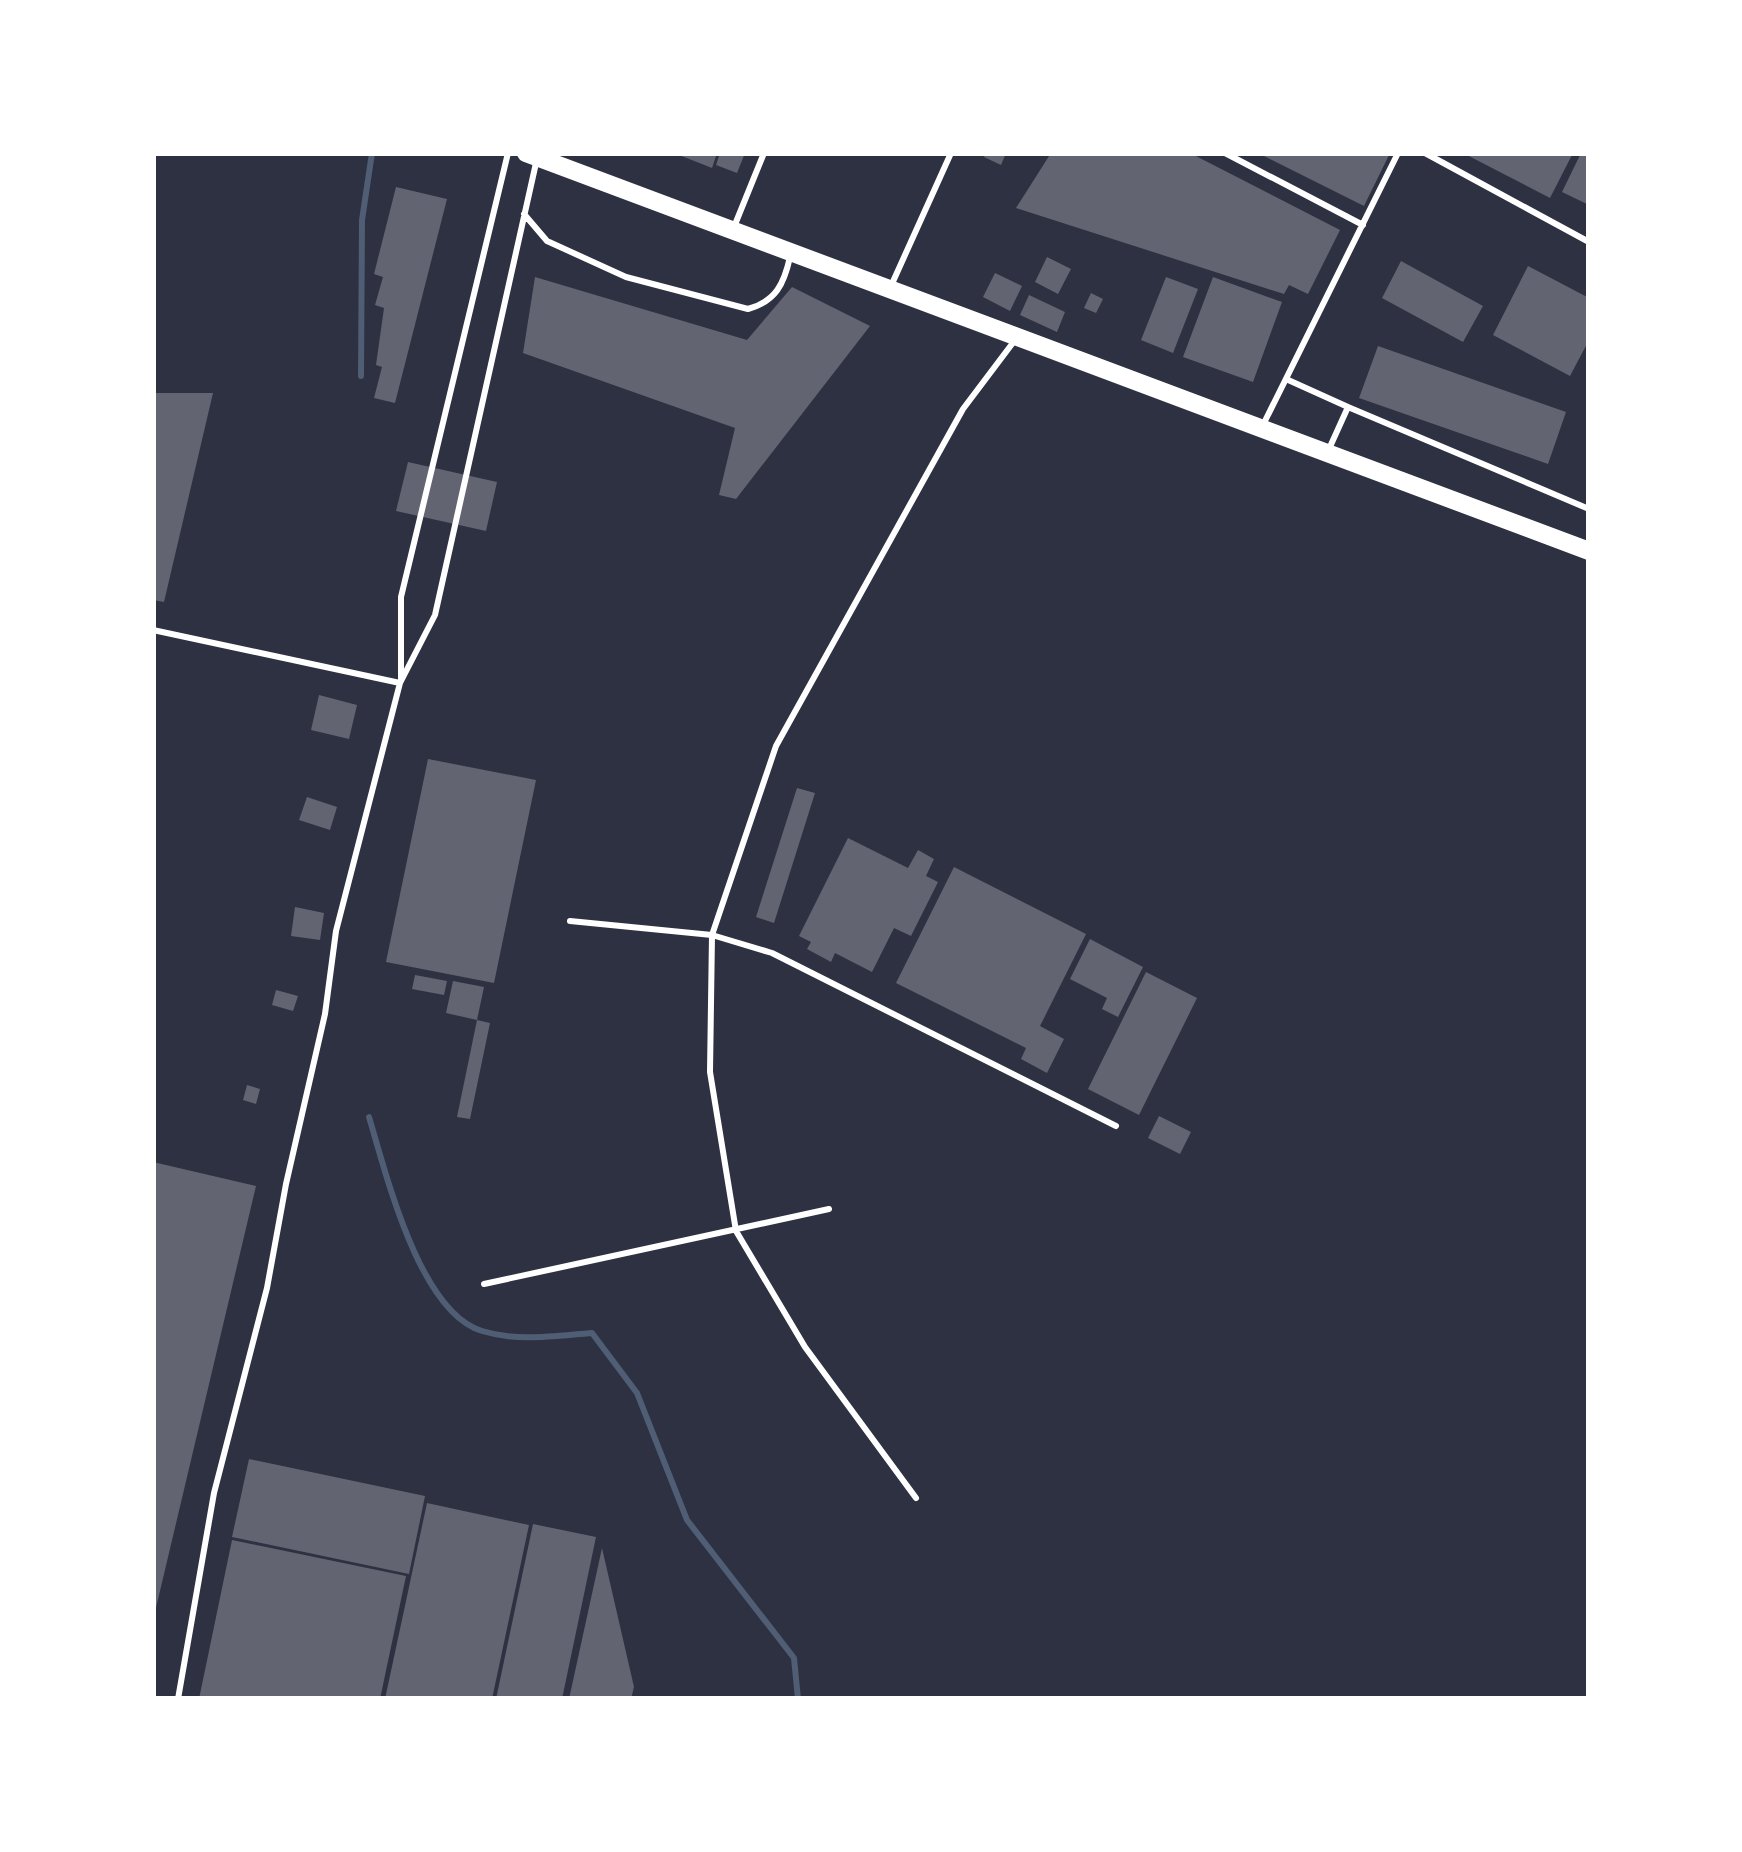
<svg xmlns="http://www.w3.org/2000/svg" width="1742" height="1852" font-family="'Exo 2',sans-serif">
	<rect width="100%" height="100%" fill="#2d3142"/>
	<g fill="none" stroke-linecap="round" stroke-linejoin="round">
		<path stroke="#4f5d75" stroke-width="6" d="M361 376 362 220 372 153
			M369 1117C386 1173 419 1312 482 1331 518 1342 554 1336 592 1333L637 1393 687 1520 794 1658 798 1699"/>
	</g>
	<path fill="#626471" d="M674 153H717L712 168Z
		M720 153H745L737 173 716 165Z
		M986 153H1006L1001 165 984 157Z
		M1051 153H1190L1340 230 1308 294 1289 285 1284 294 1016 208Z
		M1258 153H1390L1364 206Z
		M1463 153H1573L1550 198Z
		M1581 153H1589V205L1562 192Z
		M396 187 447 199 395 403 374 398 382 367 376 365 384 308 375 305 383 277 374 274Z
		M1047 257 1071 269 1058 294 1035 282Z
		M1401 261 1483 306 1463 342 1382 298Z
		M1528 266 1589 298V340L1570 376 1493 335Z
		M995 273 1022 286 1010 311 983 297Z
		M535 277 747 340 792 287 870 326 736 499 719 495 735 428 523 353Z
		M1166 277 1198 289 1173 353 1141 340Z
		M1213 277 1282 302 1253 382 1183 357Z
		M1091 293 1103 299 1096 313 1084 308Z
		M1029 295 1065 312 1057 332 1020 315Z
		M1378 346 1566 412 1548 464 1359 398Z
		M153 393H213L164 602 153 600Z
		M408 462 497 482 486 531 396 511Z
		M319 695 357 705 349 739 311 730Z
		M428 759 536 780 494 983 386 962Z
		M797 788 815 793 774 923 756 917Z
		M307 797 337 807 330 830 299 820Z
		M848 838 908 868 918 850 934 859 926 876 938 882 911 936 894 928 872 972 835 953 831 962 807 949 811 942 799 936Z
		M954 867 1086 934 1040 1026 1064 1039 1047 1073 1021 1059 1026 1048 896 983Z
		M295 907 324 913 320 940 291 936Z
		M1090 939 1143 967 1118 1017 1102 1009 1107 998 1070 979Z
		M1146 972 1197 998 1139 1115 1088 1089Z
		M415 975 447 981 444 995 412 989Z
		M453 981 484 987 477 1020 446 1013Z
		M276 990 298 996 293 1011 272 1005Z
		M477 1020 490 1023 470 1119 457 1117Z
		M247 1085 260 1089 256 1104 243 1100Z
		M1159 1116 1191 1132 1180 1154 1148 1138Z
		M153 1162 256 1186 155 1612H153Z
		M249 1459 425 1496 409 1574 232 1537Z
		M427 1503 529 1525 492 1699H385Z
		M533 1524 596 1537 562 1699H496Z
		M232 1540 406 1576 380 1699H199Z
		M602 1548 634 1687 631 1699H569Z"/>
	<g fill="none" stroke-linecap="round" stroke-linejoin="round">
		<path stroke="#fff" stroke-width="6" d="M1225 153 1363 225
			M1425 153 1589 242
			M524 214 547 241 626 277 748 309C776 301 784 284 790 257
			M734 227 764 153
			M891 286 951 153
			M1286 379 1348 407
			M1262 427 1398 153
			M1329 449 1348 407 1589 509
			M153 630 400 683
			M401 679V597L508 153
			M570 921 712 935 772 953 1116 1126
			M484 1284 829 1209
			M916 1498 805 1347 736 1231 710 1072 712 935 776 746 963 409 1015 340
			M178 1699 214 1493 267 1288 286 1184 325 1014 336 931 400 683 435 615 536 163"/>
		<path stroke="#fff" stroke-width="18" d="M526 153 1589 551"/>
	</g>
	<rect width="1742" height="1852" fill="none" stroke="#ffffff" stroke-width="312"/>
</svg>
